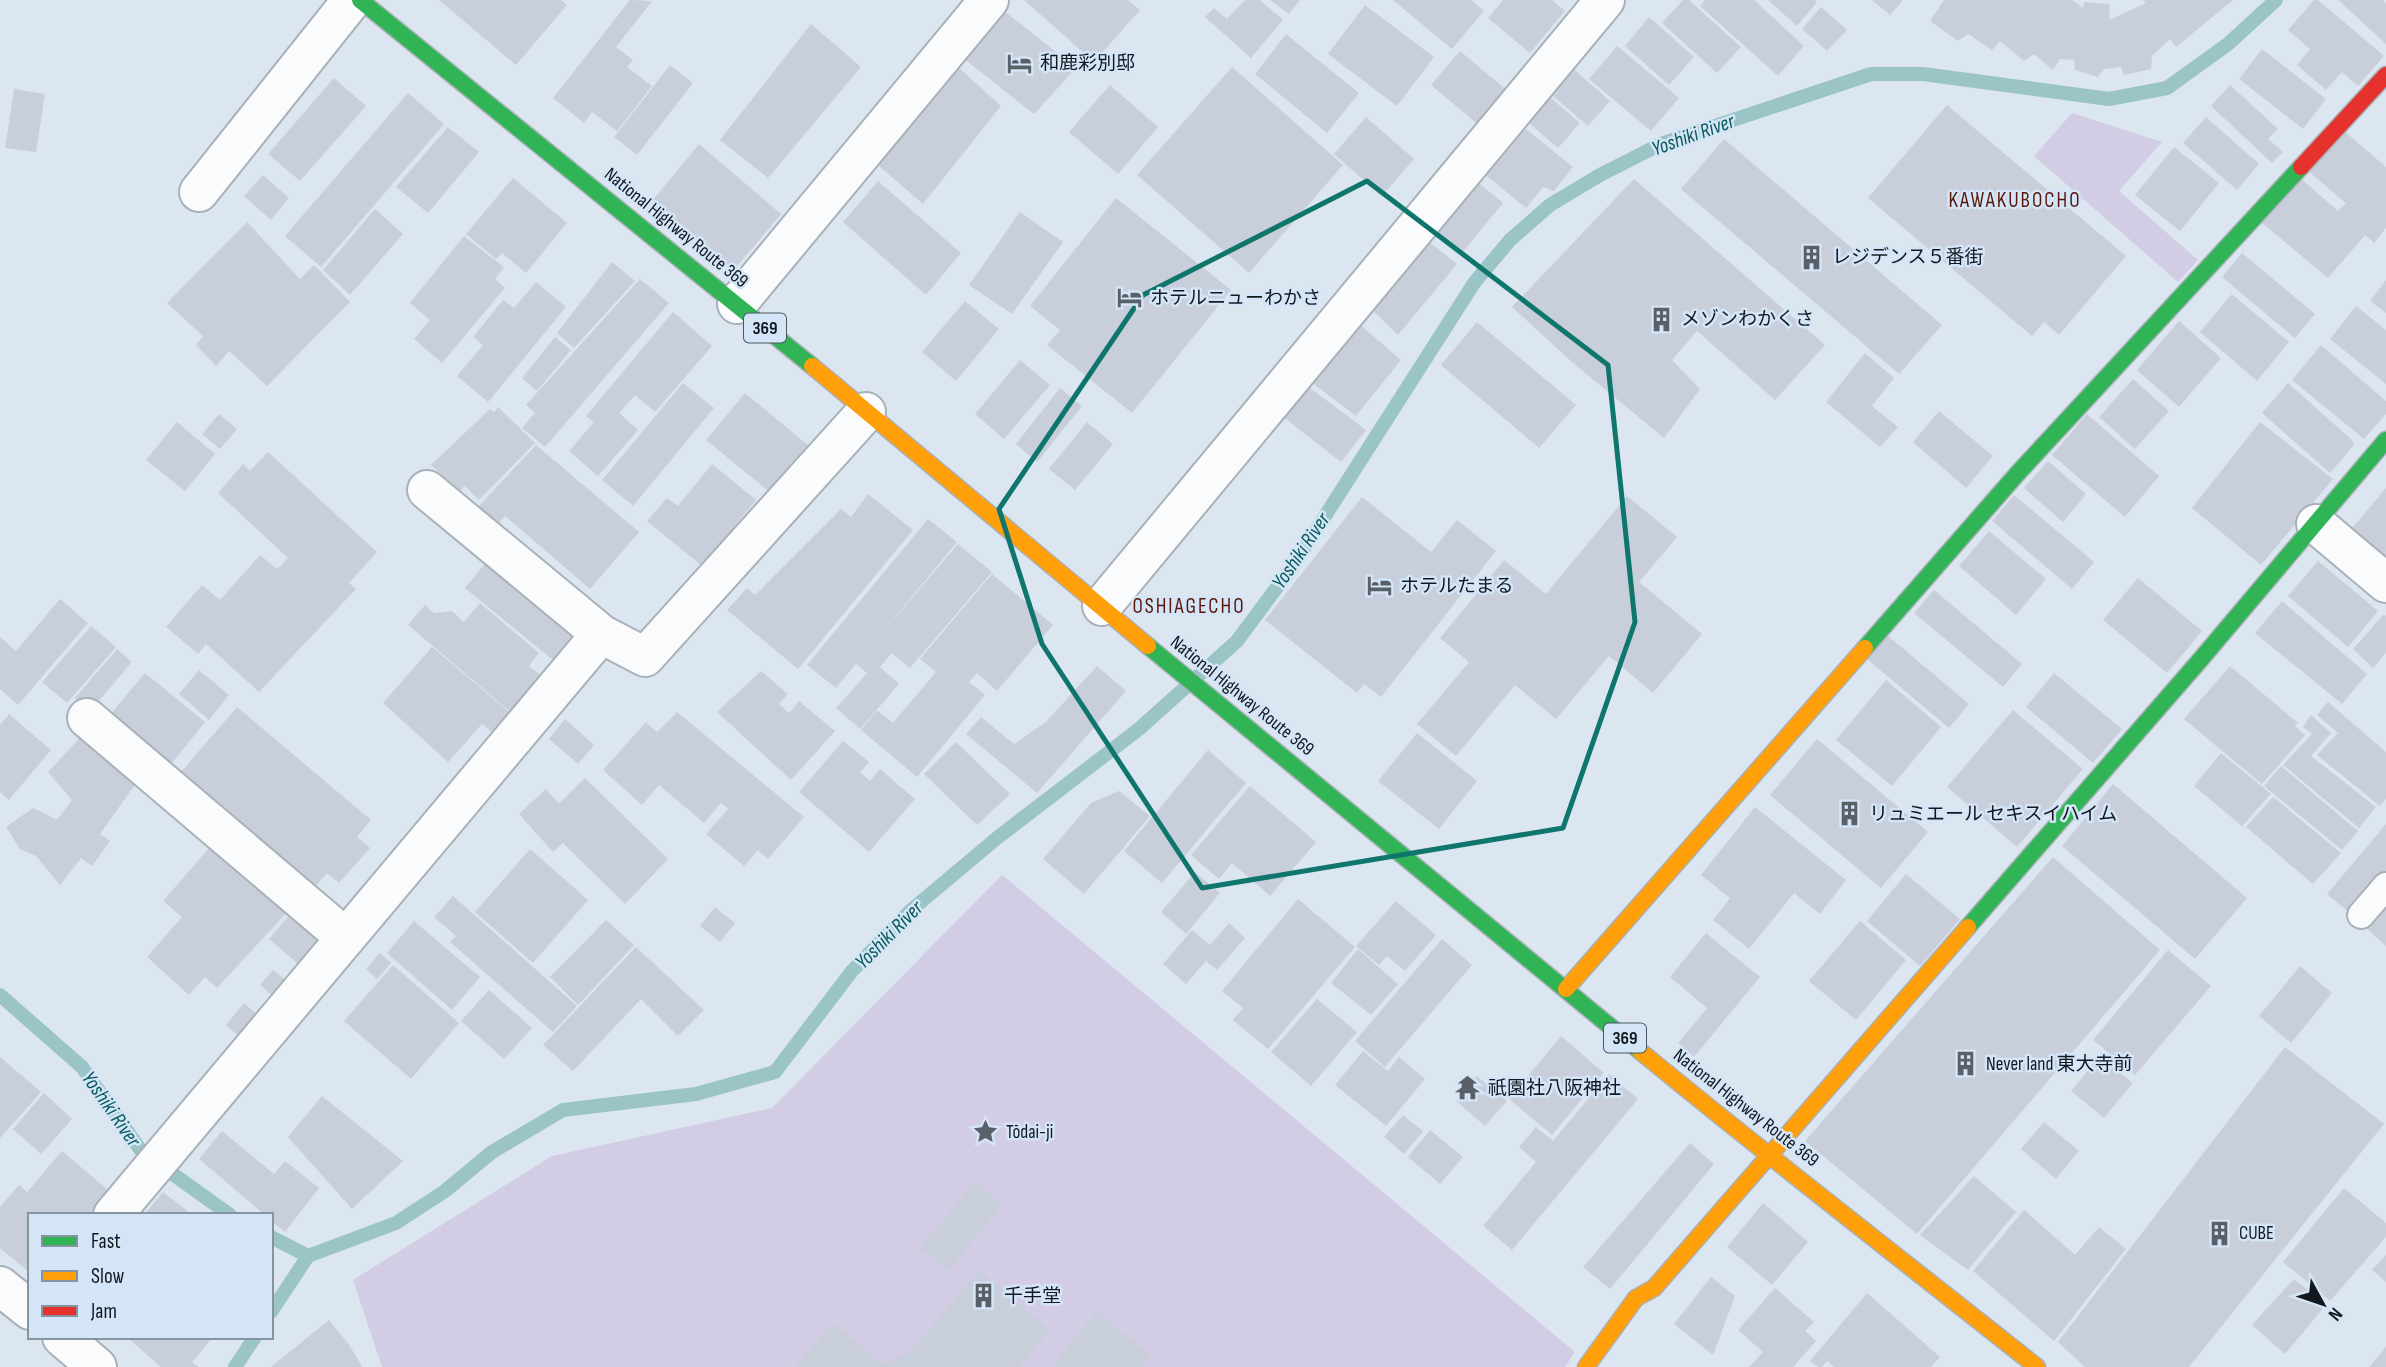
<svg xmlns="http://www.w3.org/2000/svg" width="2386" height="1367" font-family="'Sofia Sans Condensed','Noto Sans JP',sans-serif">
	<rect width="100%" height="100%" fill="#dce6f0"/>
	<path fill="#d2cce4" d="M2072 113 2162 142 2119 191 2198 260 2178 282 2034 156Z
		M1002 875 1575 1352 1565 1367H382L353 1280 552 1156 772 1108Z"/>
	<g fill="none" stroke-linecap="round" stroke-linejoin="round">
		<path stroke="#9ac4c5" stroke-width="14" d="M0 995 82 1067 142 1152 230 1215
			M271 1237 308 1256 396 1223 445 1191 492 1152 563 1110 696 1094 775 1072 852 971 910 911 997 838 1139 729 1237 641 1295 563 1474 283 1510 240 1550 205 1600 175 1661 144 1871 74H1923L2109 99 2167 88 2228 44 2276 0
			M271 1312 308 1256
			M235 1367 255 1337"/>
	</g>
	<path fill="#c9cedb" d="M439 0H561L567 5 516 65Z
		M630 0 652 1 616 47 633 60 627 67 652 86 617 131 592 112 584 123 553 98Z
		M1024 0H1128L1140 10 1094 62Z
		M1245 0H1260L1283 20 1251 58 1205 17 1214 8 1227 19Z
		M1270 0H1300L1289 14Z
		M1393 0H1471L1484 11 1452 49Z
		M1503 0H1552L1565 11 1530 53 1488 18Z
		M1683 0H1689L1741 47 1717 73 1662 23Z
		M1705 0H1754L1804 46 1778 76 1700 6Z
		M1768 0H1815L1817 2 1797 26Z
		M1872 0H1903L1890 15Z
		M1944 0H2072L2083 8 2084 2 2110 4 2109 20 2146 3 2143 0H2233L2176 47 2170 39 2152 56 2151 69 2124 75 2121 67 2104 69 2098 77 2075 70 2074 60 2060 59 2053 70 2034 54 2024 61 2000 41 1992 50 1968 34 1958 41 1930 21Z
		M2314 0H2318L2384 56 2358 86 2342 72 2326 90 2297 65 2310 49 2288 30Z
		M2338 0H2383L2386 3V44Z
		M1365 5 1434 57 1397 106 1328 54Z
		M1821 7 1847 30 1827 51 1802 29Z
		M1003 10 1076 68 1034 114 963 58Z
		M1649 17 1694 57 1669 85 1625 46Z
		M811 24 861 67 768 178 720 140Z
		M1286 34 1359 93 1327 133 1255 74Z
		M1617 46 1679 98 1651 131 1589 79Z
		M2262 49 2326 99 2303 129 2239 79Z
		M1460 51 1510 93 1480 126 1431 85Z
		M1561 58 1610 101 1588 126 1539 84Z
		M670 65 693 83 637 155 614 137Z
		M1232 67 1343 165 1249 273 1137 175Z
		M959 68 1001 106 923 204 878 165Z
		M334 78 366 106 300 181 268 154Z
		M1110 85 1158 127 1118 174 1069 132Z
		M2230 85 2278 129 2268 139 2283 152 2272 163 2211 106Z
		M14 89 45 94 36 152 5 148Z
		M1544 92 1580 123 1558 148 1522 117Z
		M408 93 444 124 321 267 285 236Z
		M1947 105 2126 256 2059 335 2044 322 2032 336 1868 198Z
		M1366 117 1414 159 1382 196 1334 154Z
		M2206 117 2259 164 2237 190 2183 143Z
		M1521 125 1573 167 1554 191 1543 187 1526 208 1483 173Z
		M448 127 479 152 428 213 396 187Z
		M2343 130 2386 167V228L2374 243 2365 235 2328 278 2261 222 2299 177 2338 211 2346 203 2308 171Z
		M1724 139 1942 325 1899 374 1681 189Z
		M699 144 781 214 734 270 652 201Z
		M2174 147 2219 183 2180 231 2135 195Z
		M263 175 289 198 271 220 244 196Z
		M513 178 567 223 526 273 502 253 496 259 466 234Z
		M1474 179 1503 203 1460 255 1432 229Z
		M1634 179 1825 345 1775 400 1697 331 1672 360 1700 389 1664 438 1573 363 1512 307Z
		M878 181 961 253 926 295 843 222Z
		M1116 198 1231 290 1132 413 1047 345 1060 330 1030 306Z
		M375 209 403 234 350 295 323 270Z
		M1020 212 1063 242 1012 314 969 285Z
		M247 222 300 279 314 265 350 302 267 386 229 351 216 366 196 345 203 336 167 303Z
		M464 236 504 267 495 279 505 288 442 363 414 339 430 320 410 303Z
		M1429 242 1457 264 1398 335 1372 310Z
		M2242 253 2315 314 2295 338 2222 277Z
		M612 262 635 281 574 348 557 333Z
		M640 279 669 303 545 447 522 428 535 413 526 405Z
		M2386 280V313L2370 301Z
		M536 282 566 307 488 402 457 376 483 345 473 337 503 300 514 308Z
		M2232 294 2289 342 2257 381 2200 332Z
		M965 301 999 329 956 381 922 352Z
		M2356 306 2386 330V384L2330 339Z
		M673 312 712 346 655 412 635 395 619 413 638 430 598 476 569 451 594 422 586 416Z
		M2179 321 2221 358 2179 407 2137 370Z
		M1477 322 1576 405 1539 448 1441 365Z
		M1358 323 1401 360 1356 416 1311 382Z
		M555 337 571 350 537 391 522 378Z
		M2321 345 2386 401V414L2364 439 2292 380Z
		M1865 353 1894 378 1872 406 1898 427 1880 447 1826 402Z
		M1020 360 1050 385 1004 439 975 414Z
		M2133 379 2169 411 2135 449 2099 417Z
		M683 383 714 408 633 506 602 480Z
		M2288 383 2352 440 2354 445 2330 473 2262 413Z
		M1306 385 1366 430 1341 462 1282 416Z
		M1060 388 1082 406 1037 462 1016 444Z
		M745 393 809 446 771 493 706 440Z
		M498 407 535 443 479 500 465 486 460 491 431 465 490 409 494 412Z
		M1939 411 1993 456 1966 488 1913 442Z
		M219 414 237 429 220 449 202 434Z
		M2087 414 2159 476 2125 517 2052 455Z
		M177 422 215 454 185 491 146 460Z
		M1087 422 1113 444 1075 490 1049 469Z
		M2260 422 2333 479 2261 565 2192 508Z
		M536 445 639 532 590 589 505 516 495 527 476 509Z
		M268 452 377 552 349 583 356 589 259 692 206 644 198 654 166 627 202 585 220 600 260 555 277 569 288 558 218 493 243 464 250 471Z
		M2048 461 2086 494 2063 522 2024 488Z
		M712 464 756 500 702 566 647 521 667 498 678 506Z
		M2386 488V567L2347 534Z
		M868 494 913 530 798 669 727 610 747 588 755 595 841 509 851 517Z
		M2014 495 2094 562 2072 589 1992 521Z
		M1627 496 1677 537 1639 582 1702 634 1653 693 1609 656 1556 719 1515 685 1456 756 1417 724 1469 662 1440 638 1504 560 1546 594Z
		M1362 497 1431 552 1457 520 1496 551 1381 697 1364 684 1357 693 1265 620Z
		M928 519 957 542 881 634 958 544 992 572 910 668 892 653 880 667 899 684 860 729 836 708 867 673 856 664 836 688 807 665Z
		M1989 531 2046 579 2016 615 1959 566Z
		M488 560 582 637 559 665 465 588Z
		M2318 561 2378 611 2348 647 2288 596Z
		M992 574 1053 625 997 691 977 673 969 682 985 695 917 777 861 730 877 710 893 723 936 672 920 659Z
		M2138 578 2202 631 2167 673 2103 620Z
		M1934 590 2022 664 2003 687 1914 613Z
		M60 599 88 623 18 705 0 689V637L16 651Z
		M2282 601 2367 674 2342 704 2255 633Z
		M480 603 539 653 529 666 544 678 513 714 408 625 425 605 434 613 452 611 464 622Z
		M2384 614 2386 616V653L2373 668 2353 649Z
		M91 626 116 647 67 703 42 682Z
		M1887 635 1969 704 1949 728 1867 659Z
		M432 647 513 715 495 735 482 724 448 762 383 703Z
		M117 649 132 662 90 711 75 698Z
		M1097 666 1126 691 1037 793 966 734 981 717 1014 744 1046 722Z
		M2230 666 2298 723 2295 726 2305 735 2262 784 2184 719Z
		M199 670 229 695 209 720 179 694Z
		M761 671 788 694 779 704 789 713 799 701 835 731 791 780 717 712Z
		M145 673 205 722 168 768 108 717Z
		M2054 673 2122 729 2093 763 2026 707Z
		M1886 680 1941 727 1892 786 1836 740Z
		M2328 702 2386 752V799L2380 806 2317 755 2338 733 2317 715Z
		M237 707 371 820 357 837 370 848 339 883 327 873 309 894 175 779Z
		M2013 710 2083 769 2017 847 1947 787Z
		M677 712 804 817 768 859 758 850 744 866 706 834 728 809 721 803 704 823 659 785 642 805 603 770 646 722 657 732Z
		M9 714 51 750 9 800 0 792V725Z
		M2311 715 2331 733 2311 756 2376 807 2359 828 2283 765 2312 734 2303 727Z
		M565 719 594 745 578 764 549 739Z
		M86 731 139 779 100 834 110 841 92 866 81 858 60 885 36 856 20 849 6 827 33 808 57 820 72 800 48 772Z
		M1417 733 1477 781 1439 829 1378 781Z
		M1817 739 1928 832 1881 888 1770 795Z
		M843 741 869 762 860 772 870 781 880 769 915 799 869 852 799 792Z
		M956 742 1010 794 977 825 924 774Z
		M1208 750 1246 783 1162 883 1124 851Z
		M2221 753 2271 794 2242 826 2194 786Z
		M2281 766 2358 831 2342 850 2264 786Z
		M585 778 668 859 625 904 563 843 553 852 519 814 546 789 559 804Z
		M2113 784 2247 898 2195 959 2062 846Z
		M1250 786 1316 842 1270 896 1232 863 1219 879 1191 855Z
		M1119 791 1150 816 1084 894 1043 859 1091 803Z
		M2273 797 2341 853 2313 884 2246 827Z
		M1755 807 1846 880 1820 914 1794 893 1749 949 1713 920 1730 898 1701 875Z
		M2386 824V875L2352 915 2327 894Z
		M210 847 289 910 217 988 205 977 189 995 147 957 182 917 163 901Z
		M530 849 588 900 533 963 475 912Z
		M2053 857 2160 950 1917 1234 1805 1141Z
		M1195 872 1220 893 1186 934 1161 912Z
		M1906 874 1960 919 1920 966 1867 921Z
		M453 896 577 1006 553 1032 450 942 456 936 434 917Z
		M1298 899 1355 947 1268 1049 1233 1020 1243 1008 1222 991Z
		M2386 900V946L2364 926Z
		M1396 901 1436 935 1405 971 1387 956 1379 965 1356 946Z
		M715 907 735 923 720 942 700 926Z
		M291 913 324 941 302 967 269 939Z
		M606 920 634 945 578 1005 550 977Z
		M414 921 480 977 452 1010 387 953Z
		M1860 921 1906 960 1856 1020 1809 981Z
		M1229 923 1245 938 1217 970 1206 961 1186 984 1163 964 1192 930 1210 945Z
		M1706 933 1760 977 1694 1057 1678 1043 1707 1008 1670 977Z
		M1442 939 1472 965 1385 1067 1355 1041Z
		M636 947 704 1010 678 1036 641 999 573 1071 543 1045Z
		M1358 949 1398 984 1371 1015 1331 983Z
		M2168 950 2211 986 2135 1075 2093 1040Z
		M380 953 391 963 377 979 366 969Z
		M393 965 459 1023 411 1079 344 1021Z
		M2300 966 2332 993 2291 1043 2259 1016Z
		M273 970 289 983 276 999 260 985Z
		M489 990 532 1028 504 1059 461 1021Z
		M1317 999 1357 1032 1311 1086 1271 1052Z
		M244 1003 260 1017 242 1039 226 1025Z
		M1561 1036 1604 1073 1552 1135 1509 1099Z
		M2285 1047 2384 1124 2189 1367H2085L2058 1342Z
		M1363 1051 1388 1071 1399 1057 1425 1079 1386 1126 1335 1085Z
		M2100 1056 2133 1083 2104 1118 2071 1091Z
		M0 1057 41 1092 0 1138Z
		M1609 1074 1638 1099 1512 1250 1483 1226 1536 1162 1519 1147 1536 1127 1553 1141Z
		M1477 1076 1507 1101 1485 1126 1456 1101Z
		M44 1093 72 1119 41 1154 13 1129Z
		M322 1096 403 1161 352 1209 288 1137Z
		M1403 1115 1423 1131 1404 1154 1384 1137Z
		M2044 1122 2079 1151 2056 1179 2021 1149Z
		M1430 1130 1463 1157 1440 1184 1408 1157Z
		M222 1131 274 1174 285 1161 319 1188 285 1232 271 1220V1215H265L199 1159Z
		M1690 1143 1714 1164 1610 1289 1583 1267Z
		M62 1151 109 1191 89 1215H30V1273L0 1248V1207L19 1185 27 1192Z
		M1974 1176 2016 1212 1968 1270 1920 1235Z
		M975 1182 1002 1205 948 1271 920 1248Z
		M2344 1188 2386 1223V1237L2330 1301 2283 1262Z
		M163 1192 193 1215H144Z
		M1763 1203 1808 1242 1772 1285 1727 1247Z
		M2024 1210 2075 1255 2099 1227 2126 1249 2054 1341 1973 1271Z
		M2386 1255V1282L2372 1270Z
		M980 1270 1050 1330 1019 1367H795L833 1323 883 1365 910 1352Z
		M1711 1277 1735 1296 1713 1355 1674 1324Z
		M2294 1279 2326 1305 2285 1354 2252 1325Z
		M1775 1288 1814 1322 1805 1331 1816 1341 1793 1367H1749L1763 1352 1738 1330Z
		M1867 1293 1940 1357 1931 1367H1834L1827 1361 1822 1367H1818L1810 1361Z
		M1097 1311 1150 1356 1141 1367H1057L1053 1364Z
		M329 1320 350 1346 362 1367H271Z
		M127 1337H213L192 1362 199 1367H161Z
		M2386 1347V1367H2369Z"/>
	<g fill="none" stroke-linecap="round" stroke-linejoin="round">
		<defs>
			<path id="lane" d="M2361 915 2386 886"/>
			<path id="street" d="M199 192 352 0
				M737 304 989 0
				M427 490 601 634
				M2316 524 2386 583
				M1102 606 1605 0
				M87 718 346 938
				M113 1215 601 634 645 657 866 412
				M0 1286 30 1310
				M62 1337 97 1367"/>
			<path id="fast" d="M360 0 812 366
				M1148 646 1640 1051
				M1865 648 2017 474 2301 167
				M1968 927 2201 659 2386 440"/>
			<path id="slow" d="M812 366 1148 646
				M1566 989 1865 648
				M1640 1051C1771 1159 1905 1262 2037 1367
				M1586 1367 1636 1298 1654 1288 1968 927"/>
			<path id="jam" d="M2301 167 2386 75"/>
		</defs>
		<use href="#lane" stroke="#a9b1b8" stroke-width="30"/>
		<use href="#street" stroke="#a9b1b8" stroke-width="42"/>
		<use href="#fast" stroke="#a9b1b8" stroke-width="19"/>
		<use href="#slow" stroke="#a9b1b8" stroke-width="19"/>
		<use href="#jam" stroke="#a9b1b8" stroke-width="19"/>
		<use href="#lane" stroke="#fafbfd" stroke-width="26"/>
		<use href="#street" stroke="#fafbfd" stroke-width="38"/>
		<use href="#fast" stroke="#30b455" stroke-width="16"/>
		<use href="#slow" stroke="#ff9f0a" stroke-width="16"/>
		<use href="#jam" stroke="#e5322d" stroke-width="16"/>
	</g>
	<path fill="none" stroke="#0f766e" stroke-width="5" stroke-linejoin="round" d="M1367 181 1608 365 1635 622 1563 828 1202 888 1042 644 999 509 1143 295Z"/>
	<defs>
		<symbol id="hotel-bare" viewBox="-9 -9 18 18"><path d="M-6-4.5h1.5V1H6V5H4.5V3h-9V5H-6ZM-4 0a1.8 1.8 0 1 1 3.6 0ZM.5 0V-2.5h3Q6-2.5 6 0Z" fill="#596068" stroke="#d4e5f8" stroke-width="2.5" paint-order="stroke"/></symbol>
		<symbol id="building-bare" viewBox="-9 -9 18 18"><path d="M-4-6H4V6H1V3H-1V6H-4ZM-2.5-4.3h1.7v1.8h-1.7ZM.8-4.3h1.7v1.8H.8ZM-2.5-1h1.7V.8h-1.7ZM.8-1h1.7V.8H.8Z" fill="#596068" stroke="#d4e5f8" stroke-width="2.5" paint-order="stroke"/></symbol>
		<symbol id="temple-bare" viewBox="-9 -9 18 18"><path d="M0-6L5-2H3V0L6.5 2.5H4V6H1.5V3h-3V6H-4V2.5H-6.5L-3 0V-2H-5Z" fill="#596068" stroke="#d4e5f8" stroke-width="2.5" paint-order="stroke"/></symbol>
		<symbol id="sight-bare" viewBox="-9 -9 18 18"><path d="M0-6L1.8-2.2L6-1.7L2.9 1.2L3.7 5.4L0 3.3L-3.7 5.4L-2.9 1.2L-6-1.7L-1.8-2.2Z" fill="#596068" stroke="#d4e5f8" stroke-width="2.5" paint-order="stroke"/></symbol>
	</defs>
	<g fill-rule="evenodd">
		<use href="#hotel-bare" x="1002" y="46" width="35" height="35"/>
		<use href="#building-bare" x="1794" y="240" width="35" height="35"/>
		<use href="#hotel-bare" x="1112" y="280" width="35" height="35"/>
		<use href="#building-bare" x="1644" y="302" width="35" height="35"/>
		<use href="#hotel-bare" x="1362" y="568" width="35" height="35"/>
		<use href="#building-bare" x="1832" y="796" width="35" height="35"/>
		<use href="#building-bare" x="1948" y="1046" width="35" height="35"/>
		<use href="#temple-bare" x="1450" y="1070" width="35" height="35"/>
		<use href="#sight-bare" x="968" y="1114" width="35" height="35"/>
		<use href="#building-bare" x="2202" y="1216" width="35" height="35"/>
		<use href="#building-bare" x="966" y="1278" width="35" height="35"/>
	</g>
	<g text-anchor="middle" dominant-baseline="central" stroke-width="5" stroke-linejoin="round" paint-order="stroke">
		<g fill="#d4e5f8" stroke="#4c565f" stroke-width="2">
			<rect x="744" y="313.5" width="42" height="29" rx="5"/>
			<rect x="1604" y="1023.5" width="42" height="29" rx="5"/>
		</g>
		<g font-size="18" font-weight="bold" fill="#12181e">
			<text x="765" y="328">369</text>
			<text x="1625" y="1038">369</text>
		</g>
		<g font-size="19" fill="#12181e" stroke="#d4e5f8" text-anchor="start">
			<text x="1040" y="63">和鹿彩別邸</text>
			<text x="1832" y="257">レジデンス５番街</text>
			<text x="1150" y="298">ホテルニューわかさ</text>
			<text x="1681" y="319">メゾンわかくさ</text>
			<text x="1400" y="586">ホテルたまる</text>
			<text x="1869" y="814">リュミエール セキスイハイム</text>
			<text x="1986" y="1064">Never land 東大寺前</text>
			<text x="1488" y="1088">祇園社八阪神社</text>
			<text x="1006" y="1132">Tōdai-ji</text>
			<text x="2239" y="1233">CUBE</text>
			<text x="1004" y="1296">千手堂</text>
		</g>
		<g font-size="19" fill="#12181e" stroke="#d4e5f8">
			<text transform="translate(676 228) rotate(39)">National Highway Route 369</text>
			<text transform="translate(1242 696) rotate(39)">National Highway Route 369</text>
			<text transform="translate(1746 1108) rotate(38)">National Highway Route 369</text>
		</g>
		<g font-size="21" font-style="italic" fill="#075a58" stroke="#d4e5f8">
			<text transform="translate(1693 135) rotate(-20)">Yoshiki River</text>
			<text transform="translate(1301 551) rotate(-56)">Yoshiki River</text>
			<text transform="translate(889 935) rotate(-45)">Yoshiki River</text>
			<text transform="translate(111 1109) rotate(55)">Yoshiki River</text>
		</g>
		<g font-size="21" letter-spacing="2" fill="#581607" stroke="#d4e5f8">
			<text x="2015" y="200">KAWAKUBOCHO</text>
			<text x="1189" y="606">OSHIAGECHO</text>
		</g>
	</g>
	<rect x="28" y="1213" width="245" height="126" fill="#d4e5f8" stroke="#8693a1" stroke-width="2"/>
	<rect x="42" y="1236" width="35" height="10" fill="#30b455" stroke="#8693a1" stroke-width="2"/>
	<text x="91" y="1248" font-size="21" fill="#12181e">Fast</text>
	<rect x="42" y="1271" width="35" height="10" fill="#ff9f0a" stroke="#8693a1" stroke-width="2"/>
	<text x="91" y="1283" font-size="21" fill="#12181e">Slow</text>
	<rect x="42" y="1306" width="35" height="10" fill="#e5322d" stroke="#8693a1" stroke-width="2"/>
	<text x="91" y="1318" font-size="21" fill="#12181e">Jam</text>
	<g transform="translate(2323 1304) rotate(130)" stroke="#d4e5f8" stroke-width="5" paint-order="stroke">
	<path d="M0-5L12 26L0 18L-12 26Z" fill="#12181e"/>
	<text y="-10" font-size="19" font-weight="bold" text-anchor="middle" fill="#12181e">N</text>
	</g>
</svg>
